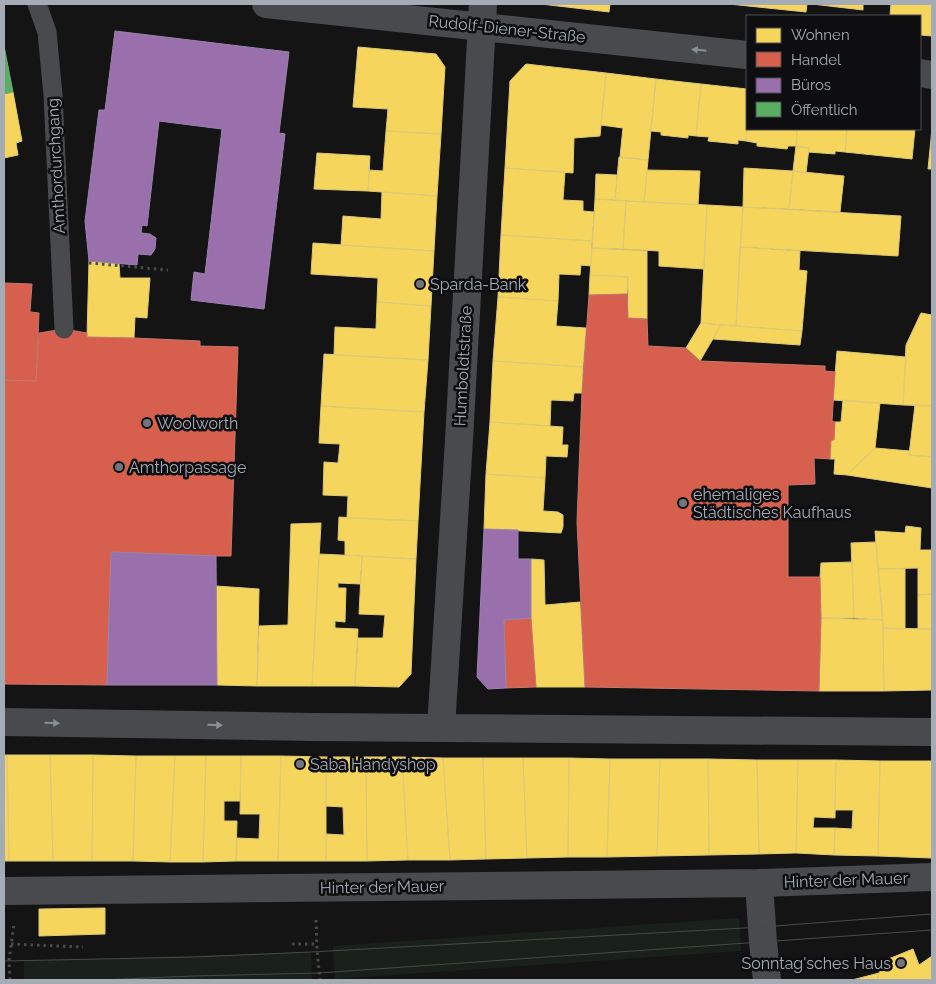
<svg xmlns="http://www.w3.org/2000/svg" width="936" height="984" font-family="Raleway,sans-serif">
	<rect width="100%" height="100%" fill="#141414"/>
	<path fill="#1a211a" d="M739 918 741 951 335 979 333 946Z
		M311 952 312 980H24V961Z"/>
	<path fill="#f6d55c" stroke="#ddc977" d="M541 4H610L609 12Z
		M729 4H807L806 12Z
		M812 4H863V10Z
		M891 4H932V36L920 35V16H890Z
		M358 47 436 54 445 67 441 134 386 131 388 109 353 107Z
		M526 64 606 73 600 136 574 138 573 173 505 168 510 81Z
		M606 73 656 79 648 160 620 157 623 128 601 125Z
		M656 79 701 84 696 136 688 135V138L661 135V132L651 131Z
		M701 84 747 89V129L746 141 738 140V144L708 141 709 137 696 136Z
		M13 92 22 141 16 143 18 155 4 158V94Z
		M747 129H797L796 146H788L787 149 757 146V143L746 141Z
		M797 129H847L845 152 835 151V154L808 152 809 148 796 146Z
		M847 129H915L912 159 845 152Z
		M932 129V169H928Z
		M386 131 441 134 437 196 368 191 369 170 383 171Z
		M796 146 809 148 806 173 793 171Z
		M317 153 370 156 368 191 314 189Z
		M619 157 648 160 644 202 615 200Z
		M505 168 565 172 563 200 583 201V211L594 212 592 241 501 235Z
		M744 168 793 171 789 209 743 207Z
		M647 170 700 171 698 205 644 202Z
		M793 171 844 176 840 212 789 209Z
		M596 174 617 175 615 200 595 199Z
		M382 192 437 196 434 251 341 245 343 216 381 219Z
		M595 199 626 201 623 249 592 248Z
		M626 201 707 205 704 269 659 266V251L623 249Z
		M707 205 743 207 736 326 701 323Z
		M743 207 901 216 898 256 740 247Z
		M501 235 592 241 591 266 581 265 580 275 559 274 558 301 498 297Z
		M313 243 434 251 431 306 377 302 378 278 311 274Z
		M740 247 800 251 799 270 807 271 802 331 736 326Z
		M592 248 647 251V319L628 318V277L590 275Z
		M89 261 119 264 120 278H150L147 318 135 317 134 338 87 337Z
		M590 275 628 277 627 294 589 295Z
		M498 297 558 301 556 326 586 328 583 367 493 361Z
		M377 302 431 306 428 360 334 355 335 327 376 329Z
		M921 313 932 315V406L903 405 906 345Z
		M701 323 721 325 700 361 686 348Z
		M721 325 736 326 802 331 800 345 713 339Z
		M837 351 906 357 903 405 833 400Z
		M324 354 428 360 424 412 321 406Z
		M493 361 583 367 582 393H574L573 401 551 400 550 426 490 422Z
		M843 400 880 403 875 448 847 475 834 474 835 459H830L831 440H834L835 422H841Z
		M915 405 932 406V457L909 455Z
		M321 406 424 412 418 521 347 518 348 496 323 495 324 462 338 463 340 444 319 443Z
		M490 422 563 427 562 445H568L567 457 546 456 545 478 486 474Z
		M875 448 910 451 909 455 932 457V488L847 475Z
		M486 474 545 478 543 511 558 512 563 515V527L561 533 484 529Z
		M339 517 418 521 416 559 345 555V541L338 540Z
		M321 523 312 686H257L259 626 288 625 291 524Z
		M906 526 921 528 920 550H932V594L918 595V568L878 569 875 531 905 533Z
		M876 542 883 620 854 618 851 543Z
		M319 554 362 556 360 584 338 583V588H346L345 622 335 621V628L358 629 355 686H312Z
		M362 556 416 559 411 674 399 687 355 686 358 638H383L385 615 359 614Z
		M531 559 544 560 545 605 580 602 585 687H536L531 618Z
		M852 562 854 618H821L820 577 821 563Z
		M878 569H905V629L883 628Z
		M216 586 259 589 257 686 217 685Z
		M932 594V629H918V595Z
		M821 618 883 620 884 691H819Z
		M883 628 932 629V690L884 691Z
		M4 755H7L9 861H4Z
		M7 755H50L53 861H9Z
		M50 755H93L92 861H53Z
		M93 755 136 756 133 861H92Z
		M136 756H175L170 862 133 861Z
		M175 756H206L203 862H170Z
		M206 756H241L240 801H224V821H237L236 861 203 862Z
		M241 756H281L278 861H236L237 838 259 839 260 814H240Z
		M281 756 326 757V861H278Z
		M326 757H366L367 861H326V834L344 835 343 807 326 806Z
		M366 757H402L408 860 367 861Z
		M402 757 443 758 450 860H408Z
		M443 758H483L486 859 450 860Z
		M483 758H523L527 858 486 859Z
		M523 758H569L568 857 527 858Z
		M569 758 610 759 607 857H568Z
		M610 759H660L657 856 607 857Z
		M660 759H708L709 855 657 856Z
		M708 759 757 760 759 854 709 855Z
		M757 760H798L796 853 759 854Z
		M798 760H836L835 818 814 817 813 828H835L834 855 796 853Z
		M836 760 880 761 878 856 834 855 835 828 852 829 853 810H835Z
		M880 761H932V842L931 858 878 856Z
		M105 908V934L39 936V909Z
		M913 949 919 965 932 956V980H877L879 973 886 960Z
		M879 973 877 980H852Z"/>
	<path fill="#d6604d" stroke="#c7776c" d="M4 283 32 284 30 312 39 313 36 381 4 380Z
		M627 294 628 318 647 319 648 346 686 348 700 361 825 366V371L835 372 832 421 835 422 834 440H831L830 459 814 458 815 484 788 485V577H820L821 618 819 691 585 687 577 522 582 393 589 295Z
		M64 329 87 333V337L134 338 200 341V346L238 347 231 556H216L111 552 107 685 4 684V380L36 381 39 333Z
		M531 618 536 687 506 688 504 620Z"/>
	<path fill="#9970ab" stroke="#9c82ae" d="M115 31 289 52 279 133 285 134 264 309 191 300 194 272 205 274 222 129 159 121 147 226 142 225 141 233 150 234 156 238 155 249 151 255 138 254 137 265 89 261 85 221 99 110H105Z
		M484 529 518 530V559H531V618L504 620 506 688 488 689 477 677Z
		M111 552 216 556 217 685H107Z"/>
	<path fill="#5aae61" stroke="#70ad7a" d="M4 46 13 92 4 94Z"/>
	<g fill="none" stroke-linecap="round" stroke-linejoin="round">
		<path stroke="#4a4b4f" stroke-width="3" stroke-dasharray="2.5 4" stroke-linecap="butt" d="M89 263 168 270
			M316 920 317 950 320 980
			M11 944 83 947
			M292 944H317
			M10 980 9 961 14 924"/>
		<path stroke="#484a4d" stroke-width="19" d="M37 4 47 32 53 95 64 329"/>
		<path stroke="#484a4d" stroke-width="28" d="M266 4 747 55
			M920 73 932 75
			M4 722 314 727 932 732
			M441 728 459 440 483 4
			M759 883 763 942 767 980
			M4 891 759 883 932 877"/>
		<path stroke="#484a4c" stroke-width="1" d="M4 961 194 957 311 952 762 927 932 914
			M101 980 193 976 319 973 932 930"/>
	</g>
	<defs><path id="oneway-solid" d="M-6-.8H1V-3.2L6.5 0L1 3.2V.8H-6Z" transform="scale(1.25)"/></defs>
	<g fill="#888f96">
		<use href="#oneway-solid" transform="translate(699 50) rotate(-174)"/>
		<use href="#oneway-solid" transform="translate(52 723) rotate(1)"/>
		<use href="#oneway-solid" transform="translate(215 725) rotate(1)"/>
	</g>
	<g fill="#72777d" stroke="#0e0e10" stroke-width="2">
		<circle cx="420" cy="284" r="5"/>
		<circle cx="147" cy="423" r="5"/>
		<circle cx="119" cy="467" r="5"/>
		<circle cx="683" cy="503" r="5"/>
		<circle cx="300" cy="764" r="5"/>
		<circle cx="901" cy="963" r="5"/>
	</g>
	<g text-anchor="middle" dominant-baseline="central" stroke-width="5" stroke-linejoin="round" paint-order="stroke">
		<g font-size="16" fill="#a4acb6" stroke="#0e0e10">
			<text transform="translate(507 29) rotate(6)">Rudolf-Diener-Straße</text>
			<text transform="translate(56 166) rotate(-93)">Amthordurchgang</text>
			<text transform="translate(463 366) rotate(-87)">Humboldtstraße</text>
			<text transform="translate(846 880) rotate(-2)">Hinter der Mauer</text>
			<text transform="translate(382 887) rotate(-1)">Hinter der Mauer</text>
		</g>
		<g font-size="16" fill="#a4acb6" stroke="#0e0e10" text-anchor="start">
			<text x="430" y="284">Sparda-Bank</text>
			<text x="157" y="423">Woolworth</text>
			<text x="129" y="467">Amthorpassage</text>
			<text x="693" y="494">ehemaliges<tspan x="693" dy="18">Städtisches Kaufhaus</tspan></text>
			<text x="310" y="764">Saba Handyshop</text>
			<text x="891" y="963" text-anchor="end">Sonntag'sches Haus</text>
		</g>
	</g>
	<rect width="936" height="984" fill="none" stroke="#a4acb6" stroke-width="10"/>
	<rect x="746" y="15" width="175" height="115" fill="#0e0e10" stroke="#4a4d52"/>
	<rect x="756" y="28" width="25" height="15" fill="#f6d55c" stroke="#4a4d52"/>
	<text x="791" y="40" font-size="15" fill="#a4acb6">Wohnen</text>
	<rect x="756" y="52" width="25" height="15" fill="#d6604d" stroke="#4a4d52"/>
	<text x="791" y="65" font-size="15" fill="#a4acb6">Handel</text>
	<rect x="756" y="78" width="25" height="15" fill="#9970ab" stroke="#4a4d52"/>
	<text x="791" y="90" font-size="15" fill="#a4acb6">Büros</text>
	<rect x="756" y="102" width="25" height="15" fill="#5aae61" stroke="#4a4d52"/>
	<text x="791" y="115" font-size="15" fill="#a4acb6">Öffentlich</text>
</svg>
